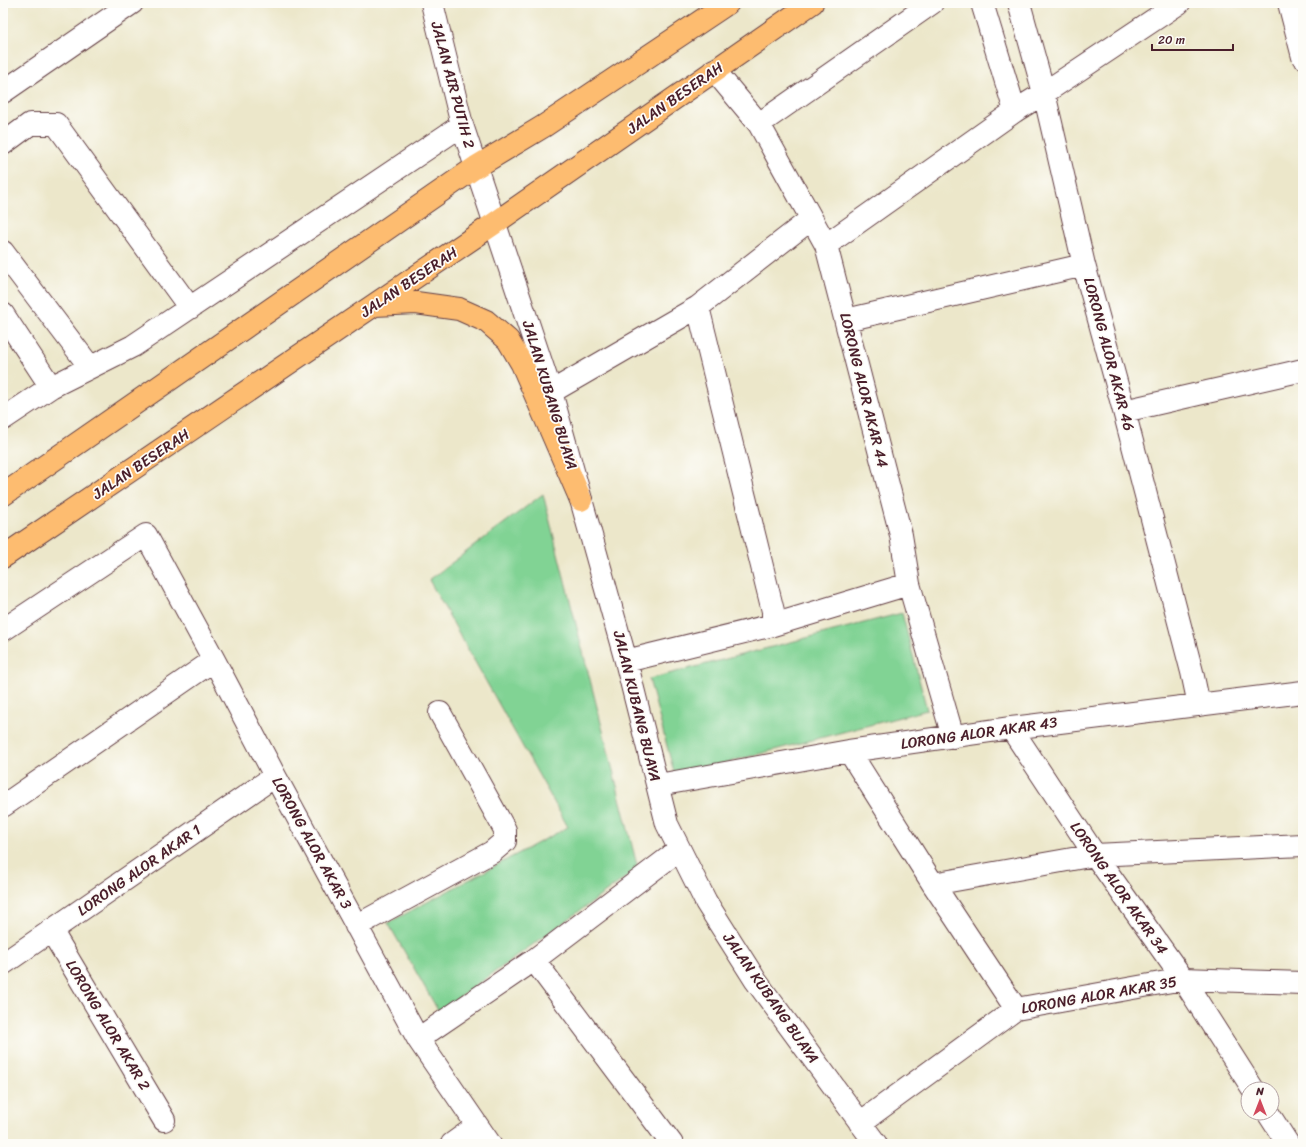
<svg xmlns="http://www.w3.org/2000/svg" width="1306" height="1147" font-family="Sriracha,sans-serif">
	<rect width="100%" height="100%" fill="#fdfcf7"/>
	<filter id="ink" filterUnits="userSpaceOnUse"><feTurbulence type="fractalNoise" baseFrequency=".025" numOctaves="2"/><feDisplacementMap in="SourceGraphic" scale="8" xChannelSelector="R" yChannelSelector="G"/><feConvolveMatrix kernelMatrix="1 2 1 2 8 2 1 2 1" color-interpolation-filters="sRGB"/></filter>
	<filter id="wash" filterUnits="userSpaceOnUse"><feTurbulence type="fractalNoise" baseFrequency=".012" numOctaves="4" result="noise"/><feDisplacementMap in="SourceGraphic" scale="16" xChannelSelector="R" yChannelSelector="G"/><feGaussianBlur stdDeviation="0.9" result="paint"/><feColorMatrix in="noise" values="0 0 0 0 0 0 0 0 0 0 0 0 0 0 0 0 0 1.4 0 .05"/><feComposite in="paint" operator="in"/></filter>
	<g filter="url(#wash)">
		<rect width="100%" height="100%" fill="#ece7ca"/>
		<path fill="#81d394" stroke="#667960" d="M543 494 638 869 439 1012 388 923 568 827 429 580Z
			M902 613 927 710 675 776 649 679Z"/>
	</g>
	<g filter="url(#ink)">
		<g fill="none" stroke-linecap="round" stroke-linejoin="round">
			<defs>
				<path id="minor" d="M432 3 462 125 551 392 626 661 667 824 706 902 756 981 876 1144
					M982 3 1015 111
					M1019 3 1044 93 1084 265 1124 411 1192 672 1199 705
					M1289 3 1303 57
					M714 70 759 124 826 245 901 535 909 584 953 737
					M3 92 132 3
					M759 124 932 3
					M3 144 30 124H56L190 308
					M826 245 1015 111 1044 93 1179 3
					M3 252 90 367
					M698 307 773 611V625
					M3 314 51 387
					M846 320 1084 265
					M551 392 698 307 811 219
					M1124 411 1303 370
					M3 419 51 387 133 346 462 125
					M3 630 146 535 214 660 275 776 418 1039 490 1144
					M626 661 773 625 909 584
					M1011 728 1095 855 1183 979 1253 1089
					M849 751 933 884 1016 1009
					M658 785 849 751 1011 728 1303 692
					M3 806 214 660
					M933 884 1095 855 1303 845
					M356 926 492 852 505 841V830L440 713
					M51 930 164 1120
					M534 960 672 1144
					M3 964 275 776
					M418 1039 534 960 679 850
					M1268 1113 1288 1144
					M860 1123 1016 1009 1183 979 1303 983
					M452 1144 477 1126"/>
				<path id="highway" d="M375 305 416 303 459 309 486 321 508 340 522 364 581 500
					M3 495 476 167 544 126 728 3
					M3 557 495 223 812 3"/>
			</defs>
			<use href="#minor" stroke="#623d43" stroke-width="24"/>
			<use href="#highway" stroke="#623d43" stroke-width="24"/>
			<use href="#minor" stroke="#fff" stroke-width="22"/>
			<use href="#highway" stroke="#fdbc70" stroke-width="22"/>
		</g>
	</g>
	<g text-anchor="middle" dominant-baseline="central" stroke-width="3.5" stroke-linejoin="round" paint-order="stroke">
		<g font-size="15" fill="#4a1f2b" stroke="#fdfcf7">
			<text transform="translate(453 85) rotate(75)">JALAN AIR PUTIH 2</text>
			<text transform="translate(675 98) rotate(-35)">JALAN BESERAH</text>
			<text transform="translate(409 282) rotate(-34)">JALAN BESERAH</text>
			<text transform="translate(1109 354) rotate(75)">LORONG ALOR AKAR 46</text>
			<text transform="translate(864 390) rotate(76)">LORONG ALOR AKAR 44</text>
			<text transform="translate(550 395) rotate(73)">JALAN KUBANG BUAYA</text>
			<text transform="translate(141 464) rotate(-34)">JALAN BESERAH</text>
			<text transform="translate(637 706) rotate(76)">JALAN KUBANG BUAYA</text>
			<text transform="translate(979 733) rotate(-8)">LORONG ALOR AKAR 43</text>
			<text transform="translate(312 843) rotate(61)">LORONG ALOR AKAR 3</text>
			<text transform="translate(139 870) rotate(-35)">LORONG ALOR AKAR 1</text>
			<text transform="translate(1119 888) rotate(55)">LORONG ALOR AKAR 34</text>
			<text transform="translate(1099 995) rotate(-10)">LORONG ALOR AKAR 35</text>
			<text transform="translate(771 998) rotate(55)">JALAN KUBANG BUAYA</text>
			<text transform="translate(108 1025) rotate(59)">LORONG ALOR AKAR 2</text>
		</g>
	</g>
	<rect width="1306" height="1147" fill="none" stroke="#fdfcf7" stroke-width="16"/>
	<g transform="translate(1260 1101)"><circle r="19" fill="#fdfcf7" stroke="#b5a4a5"/>
	<path d="M0-3L7 15L0 10L-7 15Z" fill="#d1495b"/>
	<text y="-6" font-size="11" font-weight="bold" text-anchor="middle" fill="#4a1f2b">N</text>
	</g>
	<path d="M1152 44v6h81v-6" fill="none" stroke="#4a1f2b" stroke-width="2"/>
	<text x="1158" y="44" font-size="12" fill="#4a1f2b" stroke="#fdfcf7" stroke-width="3" paint-order="stroke">20 m</text>
</svg>
